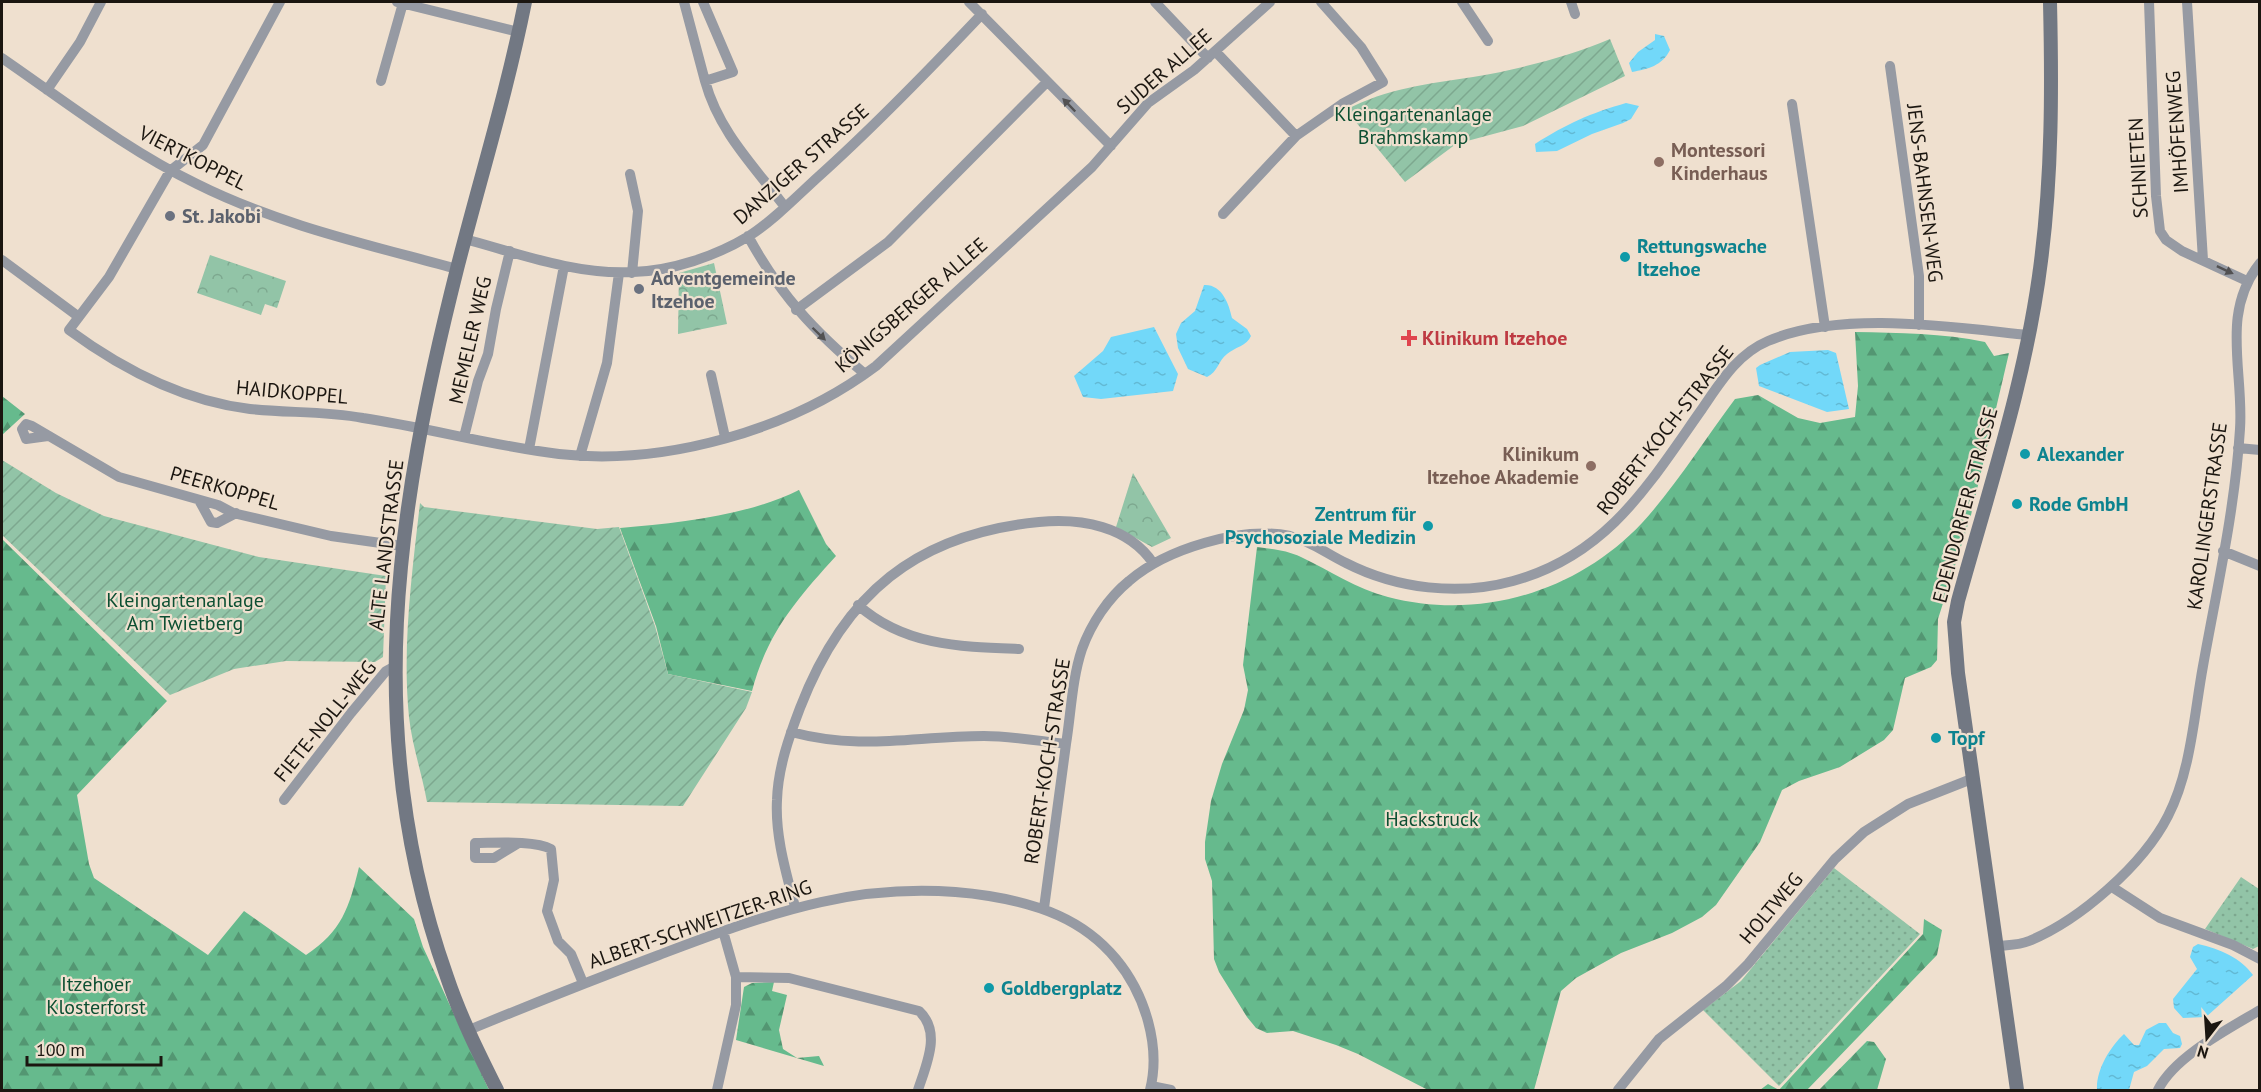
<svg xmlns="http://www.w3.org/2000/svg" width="2261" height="1092" font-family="'PT Sans',sans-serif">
	<defs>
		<pattern id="grass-dots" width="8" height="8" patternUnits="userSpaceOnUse" patternTransform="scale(1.5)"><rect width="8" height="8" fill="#92c4a7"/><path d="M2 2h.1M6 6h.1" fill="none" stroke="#7da88f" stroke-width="1.8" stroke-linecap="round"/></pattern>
		<pattern id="forest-firs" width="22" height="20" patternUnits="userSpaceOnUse" patternTransform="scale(1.5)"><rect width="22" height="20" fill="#66ba8d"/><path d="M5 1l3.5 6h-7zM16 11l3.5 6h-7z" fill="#539672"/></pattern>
		<pattern id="park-crowns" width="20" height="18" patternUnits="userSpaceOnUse" patternTransform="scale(1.5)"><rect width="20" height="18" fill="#92c4a7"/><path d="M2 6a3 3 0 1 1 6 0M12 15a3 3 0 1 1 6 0" fill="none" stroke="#7da88f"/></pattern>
		<pattern id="garden-furrows" width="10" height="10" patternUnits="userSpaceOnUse" patternTransform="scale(1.5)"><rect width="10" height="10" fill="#92c4a7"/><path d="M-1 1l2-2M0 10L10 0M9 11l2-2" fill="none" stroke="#7da88f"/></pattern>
		<pattern id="water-ripples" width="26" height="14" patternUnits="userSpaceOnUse" patternTransform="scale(1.5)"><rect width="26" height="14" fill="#72d8f9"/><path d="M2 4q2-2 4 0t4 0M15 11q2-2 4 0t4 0" fill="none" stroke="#62b9d4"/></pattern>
	</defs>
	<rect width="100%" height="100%" fill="#efe0cf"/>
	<path fill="url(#grass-dots)" d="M1834 868 1920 934 1779 1086 1703 1010 1741 981Z
		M2241 877 2259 889V946L2253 949 2205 929Z"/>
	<path fill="url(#forest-firs)" d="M1855 332C1899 333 1943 333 1985 342L1994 356 2009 353 1971 515 1938 619 1937 660 1931 667 1905 678 1893 730 1884 740 1840 767 1799 781 1782 790 1760 842 1716 905 1702 917 1672 933 1621 953 1576 978 1561 991 1534 1090H1428L1358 1054 1336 1045 1293 1031 1267 1033 1256 1028 1247 1017 1219 972 1214 959 1212 881 1205 859V842L1211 801 1222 764 1244 710 1248 690 1243 665 1257 547C1272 549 1287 550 1301 557 1331 571 1356 589 1388 597 1480 621 1577 592 1642 523 1674 488 1706 438 1735 399L1758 395 1798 418 1820 423 1855 417 1858 386Z
		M2 396 25 414 2 435Z
		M799 490 826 544 836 556C797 599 767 633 752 691L668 674 656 626 620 528C679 523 746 516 799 490Z
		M2 539 167 701 77 795 89 864 94 878 208 955 244 911 306 955C342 931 349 908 359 867L414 919 423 947 489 1090H2Z
		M1924 919 1942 930 1937 955 1807 1090H1760L1768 1084 1779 1090 1923 934Z
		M774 982 772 991 787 995 779 1030 783 1049 797 1058 819 1056 824 1066 736 1040 744 987 752 983Z
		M1867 1041 1874 1042 1886 1059 1877 1090H1819Z"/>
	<path fill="url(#park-crowns)" d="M210 255 286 281 277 308 265 304 261 315 197 293Z
		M714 263 727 324 678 334 679 273Z
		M1133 473 1171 538 1152 547 1116 527Z"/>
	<path fill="url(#garden-furrows)" d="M1610 39 1625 76 1523 126 1456 144 1405 182 1346 110C1387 88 1428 84 1473 77 1520 69 1567 57 1610 39Z
		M2 460 56 493 104 516 259 557 386 576 383 657 375 662 286 661 234 669 170 695 2 535Z
		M420 503 424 507 597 529 619 527 655 626 668 674 752 692 746 708 683 806 427 802C422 774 412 745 409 717 402 646 412 573 420 503Z"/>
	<path fill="url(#water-ripples)" d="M1655 34 1664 36 1670 50C1662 66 1648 69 1632 72L1629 63 1638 52 1655 40Z
		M1626 103 1639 106 1631 119 1623 123 1592 134 1557 151 1536 152 1535 144C1566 124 1591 113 1626 103Z
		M1204 285C1222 284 1229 304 1232 318L1247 329 1251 336C1247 346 1235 347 1227 354 1218 361 1218 372 1207 377L1188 369 1178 348 1176 334 1181 323 1195 311Z
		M1154 327 1178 374 1173 391 1101 399 1083 397 1074 376 1103 351 1111 337Z
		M1828 350 1836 353 1849 409 1827 412 1759 386 1756 368 1760 365 1790 352Z
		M2198 944C2220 949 2241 958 2253 975L2206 1017 2183 1018 2174 1008 2173 999 2197 969 2190 957 2193 947Z
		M2159 1023H2166L2173 1033 2180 1036 2182 1044 2180 1048 2164 1049 2147 1066 2134 1072 2129 1090H2097C2096 1070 2110 1047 2124 1034L2134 1045H2139L2146 1030Z"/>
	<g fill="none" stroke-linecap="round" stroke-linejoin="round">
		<path stroke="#969aa3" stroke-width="10" d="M280 2 203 145 170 171 109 277 69 330C122 369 184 401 250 409 288 413 325 411 363 418 429 428 493 446 559 454 665 466 791 430 876 366L1092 167 1148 103 1194 70 1270 2
			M397 2 519 32
			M684 2 705 81 733 72 703 2
			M969 2 1111 146
			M1155 2 1208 58
			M1462 2 1488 41
			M1571 2 1575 14
			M2149 2 2156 196 2160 231 2166 240 2182 251 2247 281
			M2187 2 2203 260
			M1215 51 1296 136
			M2 58C66 102 127 150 197 184 279 225 370 245 457 269
			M1890 66 1919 276V325
			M381 81 403 3
			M705 81C719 132 754 166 785 207
			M47 90 80 42 101 2
			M1792 104 1825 327
			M630 174 638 211 632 273
			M1223 214 1296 136 1342 104 1383 82 1361 47 1321 2
			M748 236C780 295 814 331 865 374
			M465 239C520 254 576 275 633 272 672 271 716 256 749 236 774 220 796 197 818 177 876 125 929 70 982 14
			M2 260 79 317
			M796 310 888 242 1047 82
			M711 375 725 437
			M48 436 26 439 22 429 26 424 32 426 119 477 218 505 233 513 331 536 402 546
			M464 437 478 381 488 354 496 309 510 251
			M2238 448 2260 450
			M529 449 564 266
			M580 456 607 363 619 273
			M199 500 211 522 217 523 236 513
			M2223 551 2260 566
			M858 605C904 646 961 647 1019 649
			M791 732C863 751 913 736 984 736 1012 736 1039 741 1066 744
			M284 800 351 713 386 671 395 666
			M517 844 494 858H475V843C494 843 535 840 551 849L554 880 547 911 558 941 571 954 583 983
			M2112 887 2160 918 2233 945 2260 959
			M795 907C786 872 775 836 777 800 778 768 789 737 800 708 844 594 916 534 1039 522 1081 518 1128 526 1153 563
			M1044 908C1051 853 1059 799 1066 744 1071 713 1072 679 1082 649 1091 624 1108 598 1129 581 1166 549 1241 526 1290 536 1311 541 1327 554 1346 563 1397 589 1459 596 1513 581 1608 555 1649 484 1702 409 1720 383 1737 354 1768 341 1841 310 1951 327 2028 335
			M1998 946C2008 945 2020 945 2029 941 2080 920 2143 865 2168 816 2191 771 2194 715 2203 666 2217 588 2235 509 2240 429 2244 371 2220 313 2260 263
			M736 977 789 978 919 1011C942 1032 926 1065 918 1090
			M469 1030C532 1004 595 979 659 955 773 912 865 877 989 896 1038 904 1083 919 1116 959 1145 994 1161 1046 1150 1090
			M1151 1086 1171 1090
			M717 1090 736 1005V977L723 931
			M1618 1090 1659 1039 1726 986 1748 964 1835 859 1864 832 1908 804 1974 778
			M2158 1090C2174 1057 2228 1029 2260 1010"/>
		<path stroke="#727883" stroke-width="14" d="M497 1090C479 1054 460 1016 447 977 361 735 396 511 457 269 480 179 507 92 525 2
			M2017 1090 1958 673 1954 622 1958 601C1989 489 2027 376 2041 261 2052 175 2052 88 2050 2"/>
	</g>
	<defs><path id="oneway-solid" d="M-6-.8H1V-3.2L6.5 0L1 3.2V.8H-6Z" transform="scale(1.5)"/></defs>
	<g fill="#525152">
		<use href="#oneway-solid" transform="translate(1069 105) rotate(-134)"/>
		<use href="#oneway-solid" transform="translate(2225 270) rotate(25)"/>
		<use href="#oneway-solid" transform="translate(819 334) rotate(44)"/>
	</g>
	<g fill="#8d6e63" stroke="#efe0cf" stroke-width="2">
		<circle cx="1659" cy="162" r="6"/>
		<circle cx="1591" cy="466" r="6"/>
	</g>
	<g fill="#6b7280" stroke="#efe0cf" stroke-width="2">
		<circle cx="170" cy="216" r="6"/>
		<circle cx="639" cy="289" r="6"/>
	</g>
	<g fill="#0f9aa8" stroke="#efe0cf" stroke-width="2">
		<circle cx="1625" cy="257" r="6"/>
		<circle cx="2025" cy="454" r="6"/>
		<circle cx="2017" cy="504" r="6"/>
		<circle cx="1428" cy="526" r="6"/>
		<circle cx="1936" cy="738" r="6"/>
		<circle cx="989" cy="988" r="6"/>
	</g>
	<path fill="#e0444e" stroke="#efe0cf" stroke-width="2" d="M1406 329h6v6h6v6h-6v6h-6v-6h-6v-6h6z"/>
	<g text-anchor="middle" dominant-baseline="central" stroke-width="4.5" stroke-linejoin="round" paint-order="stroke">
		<g font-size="20" fill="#1b1610" stroke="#efe0cf">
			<text transform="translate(1164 71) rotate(-41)">SUDER ALLEE</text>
			<text transform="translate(2177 132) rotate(-94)">IMHÖFENWEG</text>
			<text transform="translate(193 158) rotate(27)">VIERTKOPPEL</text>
			<text transform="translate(801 164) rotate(-41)">DANZIGER STRASSE</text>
			<text transform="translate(2138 168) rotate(-93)">SCHNIETEN</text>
			<text transform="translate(1925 193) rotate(83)">JENS-BAHNSEN-WEG</text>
			<text transform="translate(911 305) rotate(-41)">KÖNIGSBERGER ALLEE</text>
			<text transform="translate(470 340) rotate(-77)">MEMELER WEG</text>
			<text transform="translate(292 392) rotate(5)">HAIDKOPPEL</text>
			<text transform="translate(1665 430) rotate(-52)">ROBERT-KOCH-STRASSE</text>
			<text transform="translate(225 488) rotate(16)">PEERKOPPEL</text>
			<text transform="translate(1965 505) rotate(-75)">EDENDORFER STRASSE</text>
			<text transform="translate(2207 516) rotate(-82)">KAROLINGERSTRASSE</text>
			<text transform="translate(386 545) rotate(-83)">ALTE LANDSTRASSE</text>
			<text transform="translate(325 721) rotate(-51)">FIETE-NOLL-WEG</text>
			<text transform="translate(1047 761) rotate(-81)">ROBERT-KOCH-STRASSE</text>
			<text transform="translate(1771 908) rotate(-50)">HOLTWEG</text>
			<text transform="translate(700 924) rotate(-19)">ALBERT-SCHWEITZER-RING</text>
		</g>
		<g font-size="20" fill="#0c4f32" stroke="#efe0cf">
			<text x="1413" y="114">Kleingartenanlage<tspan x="1413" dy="23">Brahmskamp</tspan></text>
			<text x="185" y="600">Kleingartenanlage<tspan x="185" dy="23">Am Twietberg</tspan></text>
			<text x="1432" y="819">Hackstruck</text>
			<text x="96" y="984">Itzehoer<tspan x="96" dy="23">Klosterforst</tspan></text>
		</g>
		<g font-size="20" font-weight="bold" fill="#785e54" stroke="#efe0cf" text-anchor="start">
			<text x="1671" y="150">Montessori<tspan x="1671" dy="23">Kinderhaus</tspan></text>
			<text x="1579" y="454" text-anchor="end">Klinikum<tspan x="1579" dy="23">Itzehoe Akademie</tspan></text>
		</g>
		<g font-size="20" font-weight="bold" fill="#5b616d" stroke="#efe0cf" text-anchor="start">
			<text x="182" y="216">St. Jakobi</text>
			<text x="651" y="278">Adventgemeinde<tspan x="651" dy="23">Itzehoe</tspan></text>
		</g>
		<g font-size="20" font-weight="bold" fill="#0d838f" stroke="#efe0cf" text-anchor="start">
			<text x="1637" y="246">Rettungswache<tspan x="1637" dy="23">Itzehoe</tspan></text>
			<text x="2037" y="454">Alexander</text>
			<text x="2029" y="504">Rode GmbH</text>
			<text x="1416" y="514" text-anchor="end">Zentrum für<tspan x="1416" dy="23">Psychosoziale Medizin</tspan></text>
			<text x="1948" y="738">Topf</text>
			<text x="1001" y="988">Goldbergplatz</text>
		</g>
		<g font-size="20" font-weight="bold" fill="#be3a42" stroke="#efe0cf" text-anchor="start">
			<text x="1422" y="338">Klinikum Itzehoe</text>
		</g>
	</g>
	<rect width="2261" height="1092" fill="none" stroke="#1b1610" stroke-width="6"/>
	<g transform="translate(2207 1038) rotate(197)" stroke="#efe0cf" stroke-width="4.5" paint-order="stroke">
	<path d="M0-4.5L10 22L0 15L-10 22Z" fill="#1b1610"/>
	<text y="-9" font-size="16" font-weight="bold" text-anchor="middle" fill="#1b1610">N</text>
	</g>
	<path d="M27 1056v9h134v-9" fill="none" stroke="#1b1610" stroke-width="3"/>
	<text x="36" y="1056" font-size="18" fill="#1b1610" stroke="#efe0cf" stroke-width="4.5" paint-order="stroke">100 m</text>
</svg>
